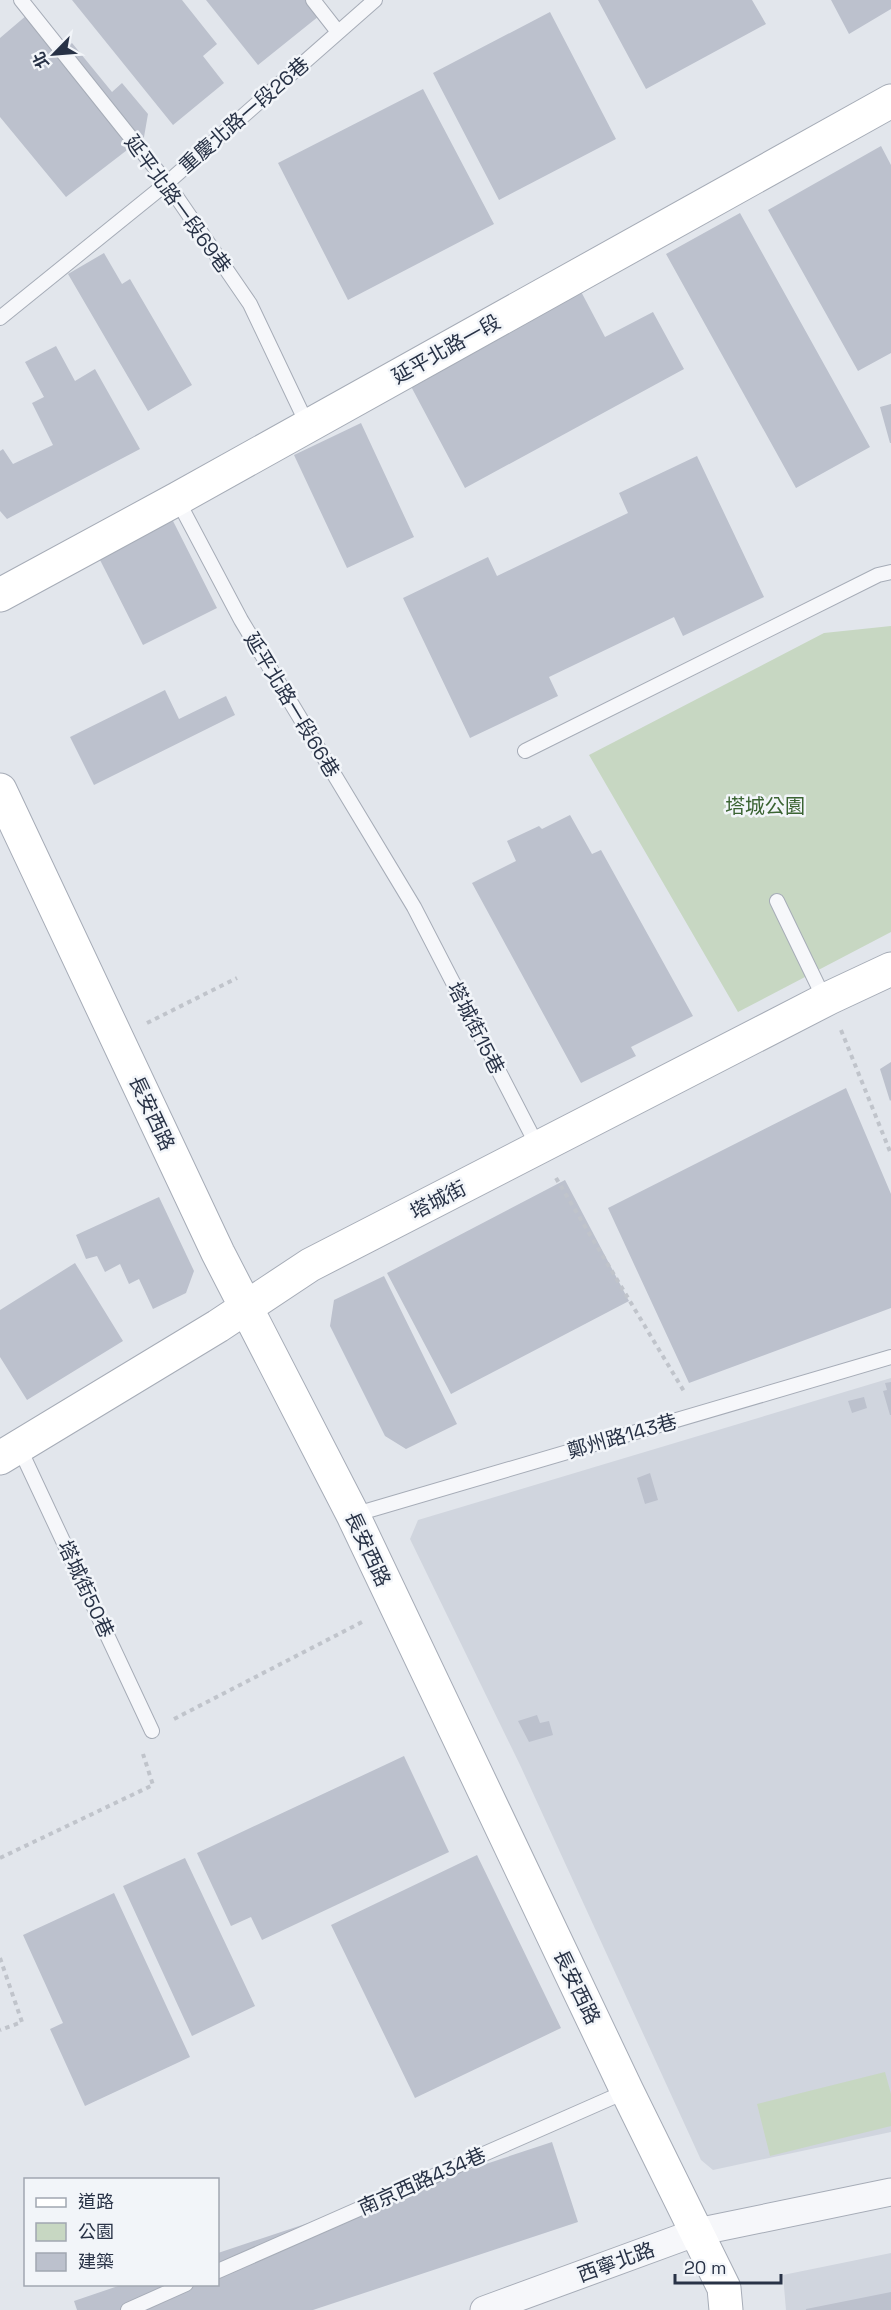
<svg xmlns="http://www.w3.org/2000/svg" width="891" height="2310" font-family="'Space Grotesk','Noto Sans TC',sans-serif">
	<rect width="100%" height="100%" fill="#e2e6ec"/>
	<path fill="#d0d5de" d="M891 1378V2132L713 2170 701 2160 521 1767 410 1539 418 1520Z
		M891 2253V2310H786L783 2275Z"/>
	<path fill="#c7d7c2" d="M891 626V932L738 1012 589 755 824 633Z
		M885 2072 891 2094V2126L770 2156 757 2104Z"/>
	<path fill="#bcc1cd" d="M72 0H182L217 44 203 56 224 83 173 125Z
		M206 0H314L324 12 258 65Z
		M598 0H752L766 24 646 89Z
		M831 0H891V9L849 34Z
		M550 12 616 139 499 200 433 73Z
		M27 15 59 54 72 43 112 92 122 83 148 114 144 137 66 197 0 117V38Z
		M423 89 494 224 348 300 278 163Z
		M881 146 891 165V353L858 371 768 210Z
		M740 213 870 447 796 488 666 254Z
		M104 253 122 284 130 279 192 385 148 411 68 274Z
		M577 284 605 337 653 312 684 369 465 488 406 377Z
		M56 346 75 381 95 369 140 449 7 519 0 511V451L3 449 13 464 53 445 32 403 44 397 25 362Z
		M891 404V443H890L880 407Z
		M361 423 414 537 347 568 294 455Z
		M697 456 764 597 683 636 674 617 549 677 558 696 470 738 403 598 488 557 497 576 628 513 619 493Z
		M172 519 217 608 143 645 98 556Z
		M165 690 179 719 226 696 235 715 94 785 70 737Z
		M570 815 592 854 601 850 693 1016 631 1047 636 1056 581 1083 472 883 516 861 507 841 539 826 542 829Z
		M891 1062V1100L890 1101 880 1069Z
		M846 1088 891 1194V1308L689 1383 608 1208Z
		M565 1180 629 1301 451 1394 387 1273Z
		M159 1197 194 1271 186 1293 153 1309 139 1279 129 1284 120 1264 105 1272 97 1256 86 1259 76 1235Z
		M75 1263 123 1341 27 1400 0 1357V1310Z
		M384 1276 457 1424 406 1449 385 1436 330 1326 334 1300Z
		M891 1382V1415H890L883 1391 887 1390 885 1383Z
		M864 1397 867 1408 852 1413 848 1401Z
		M650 1473 658 1500 645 1504 637 1478Z
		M537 1715 540 1723 549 1721 553 1735 529 1742 518 1721Z
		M404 1756 449 1852 262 1940 251 1917 231 1926 197 1853Z
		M477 1855 561 2028 415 2098 331 1925Z
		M185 1858 255 2006 192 2036 123 1886Z
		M114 1893 190 2057 85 2106 50 2029 63 2023 23 1935Z
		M552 2142 578 2222 313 2310H77L74 2301 124 2284H218V2253Z
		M891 2292V2310H806V2309Z"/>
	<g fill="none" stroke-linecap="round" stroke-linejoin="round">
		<defs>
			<path id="lane" d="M21 0 167 183 250 304 308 426
				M313 0 338 32
				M0 318 167 183 375 0
				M177 499 241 620 414 907 539 1149
				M525 751 878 575 891 572
				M777 901 821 992 829 998
				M19 1447 152 1731
				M353 1515 891 1357
				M218 2271 627 2091
				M128 2310 186 2284"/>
			<path id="street" d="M484 2310 697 2232 891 2192"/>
			<path id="secondary" d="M0 595 177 499 891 101
				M0 790 218 1253 353 1515 627 2091 724 2288 726 2310
				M0 1458 218 1326 310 1265 829 998 891 969"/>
		</defs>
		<use href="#lane" stroke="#a6acb7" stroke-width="16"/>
		<use href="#street" stroke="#a6acb7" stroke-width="29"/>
		<use href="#secondary" stroke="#a6acb7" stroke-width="35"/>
		<path stroke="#c0c4cb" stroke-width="4" stroke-dasharray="4.5 4.5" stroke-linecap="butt" d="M147 1023 237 978
			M841 1030 891 1154
			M556 1178 685 1393
			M174 1719 364 1621
			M0 1858 153 1785 143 1754
			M0 1958 22 2022 0 2030"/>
		<use href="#lane" stroke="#f6f7fa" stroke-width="14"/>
		<use href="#street" stroke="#f6f7fa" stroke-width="27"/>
		<use href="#secondary" stroke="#fff" stroke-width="33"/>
	</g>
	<g text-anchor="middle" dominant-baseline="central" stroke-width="5" stroke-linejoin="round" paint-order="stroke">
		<g font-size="20" fill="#283246" stroke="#f2f5f9">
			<text transform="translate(244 115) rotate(-41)">重慶北路一段26巷</text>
			<text transform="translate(178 204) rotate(54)">延平北路一段69巷</text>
			<text transform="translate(446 349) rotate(-29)">延平北路一段</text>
			<text transform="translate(292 705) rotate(59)">延平北路一段66巷</text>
			<text transform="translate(476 1028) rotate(63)">塔城街15巷</text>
			<text transform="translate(152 1113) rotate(65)">長安西路</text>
			<text transform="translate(438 1200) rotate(-27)">塔城街</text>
			<text transform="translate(622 1436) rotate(-16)">鄭州路143巷</text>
			<text transform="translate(368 1549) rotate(65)">長安西路</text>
			<text transform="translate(86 1589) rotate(65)">塔城街50巷</text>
			<text transform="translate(577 1987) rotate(64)">長安西路</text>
			<text transform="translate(422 2181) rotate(-24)">南京西路434巷</text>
			<text transform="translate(616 2262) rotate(-20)">西寧北路</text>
		</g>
		<g font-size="20" fill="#3b6433" stroke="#f2f5f9">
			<text x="765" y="806">塔城公園</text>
		</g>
	</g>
	<rect x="24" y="2178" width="195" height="108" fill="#f2f5f9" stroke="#a1a7b1" stroke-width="1.5"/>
	<rect x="36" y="2198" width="30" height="9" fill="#ffffff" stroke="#a1a7b1" stroke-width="1.5"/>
	<text x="78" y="2208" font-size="18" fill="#283246">道路</text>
	<rect x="36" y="2223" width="30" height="18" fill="#c7d7c2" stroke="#a1a7b1" stroke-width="1.5"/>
	<text x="78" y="2238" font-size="18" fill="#283246">公園</text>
	<rect x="36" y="2253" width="30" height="18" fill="#bcc1cd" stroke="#a1a7b1" stroke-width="1.5"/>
	<text x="78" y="2268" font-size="18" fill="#283246">建築</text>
	<g transform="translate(54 54) rotate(245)" stroke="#f2f5f9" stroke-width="4.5" paint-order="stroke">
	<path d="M0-4.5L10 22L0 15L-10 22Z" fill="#283246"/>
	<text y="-9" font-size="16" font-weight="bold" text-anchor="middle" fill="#283246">北</text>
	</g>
	<path d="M675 2274v9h106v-9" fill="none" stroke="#283246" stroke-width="3"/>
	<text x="684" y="2274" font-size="18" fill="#283246" stroke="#f2f5f9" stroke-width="4.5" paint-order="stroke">20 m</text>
</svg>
